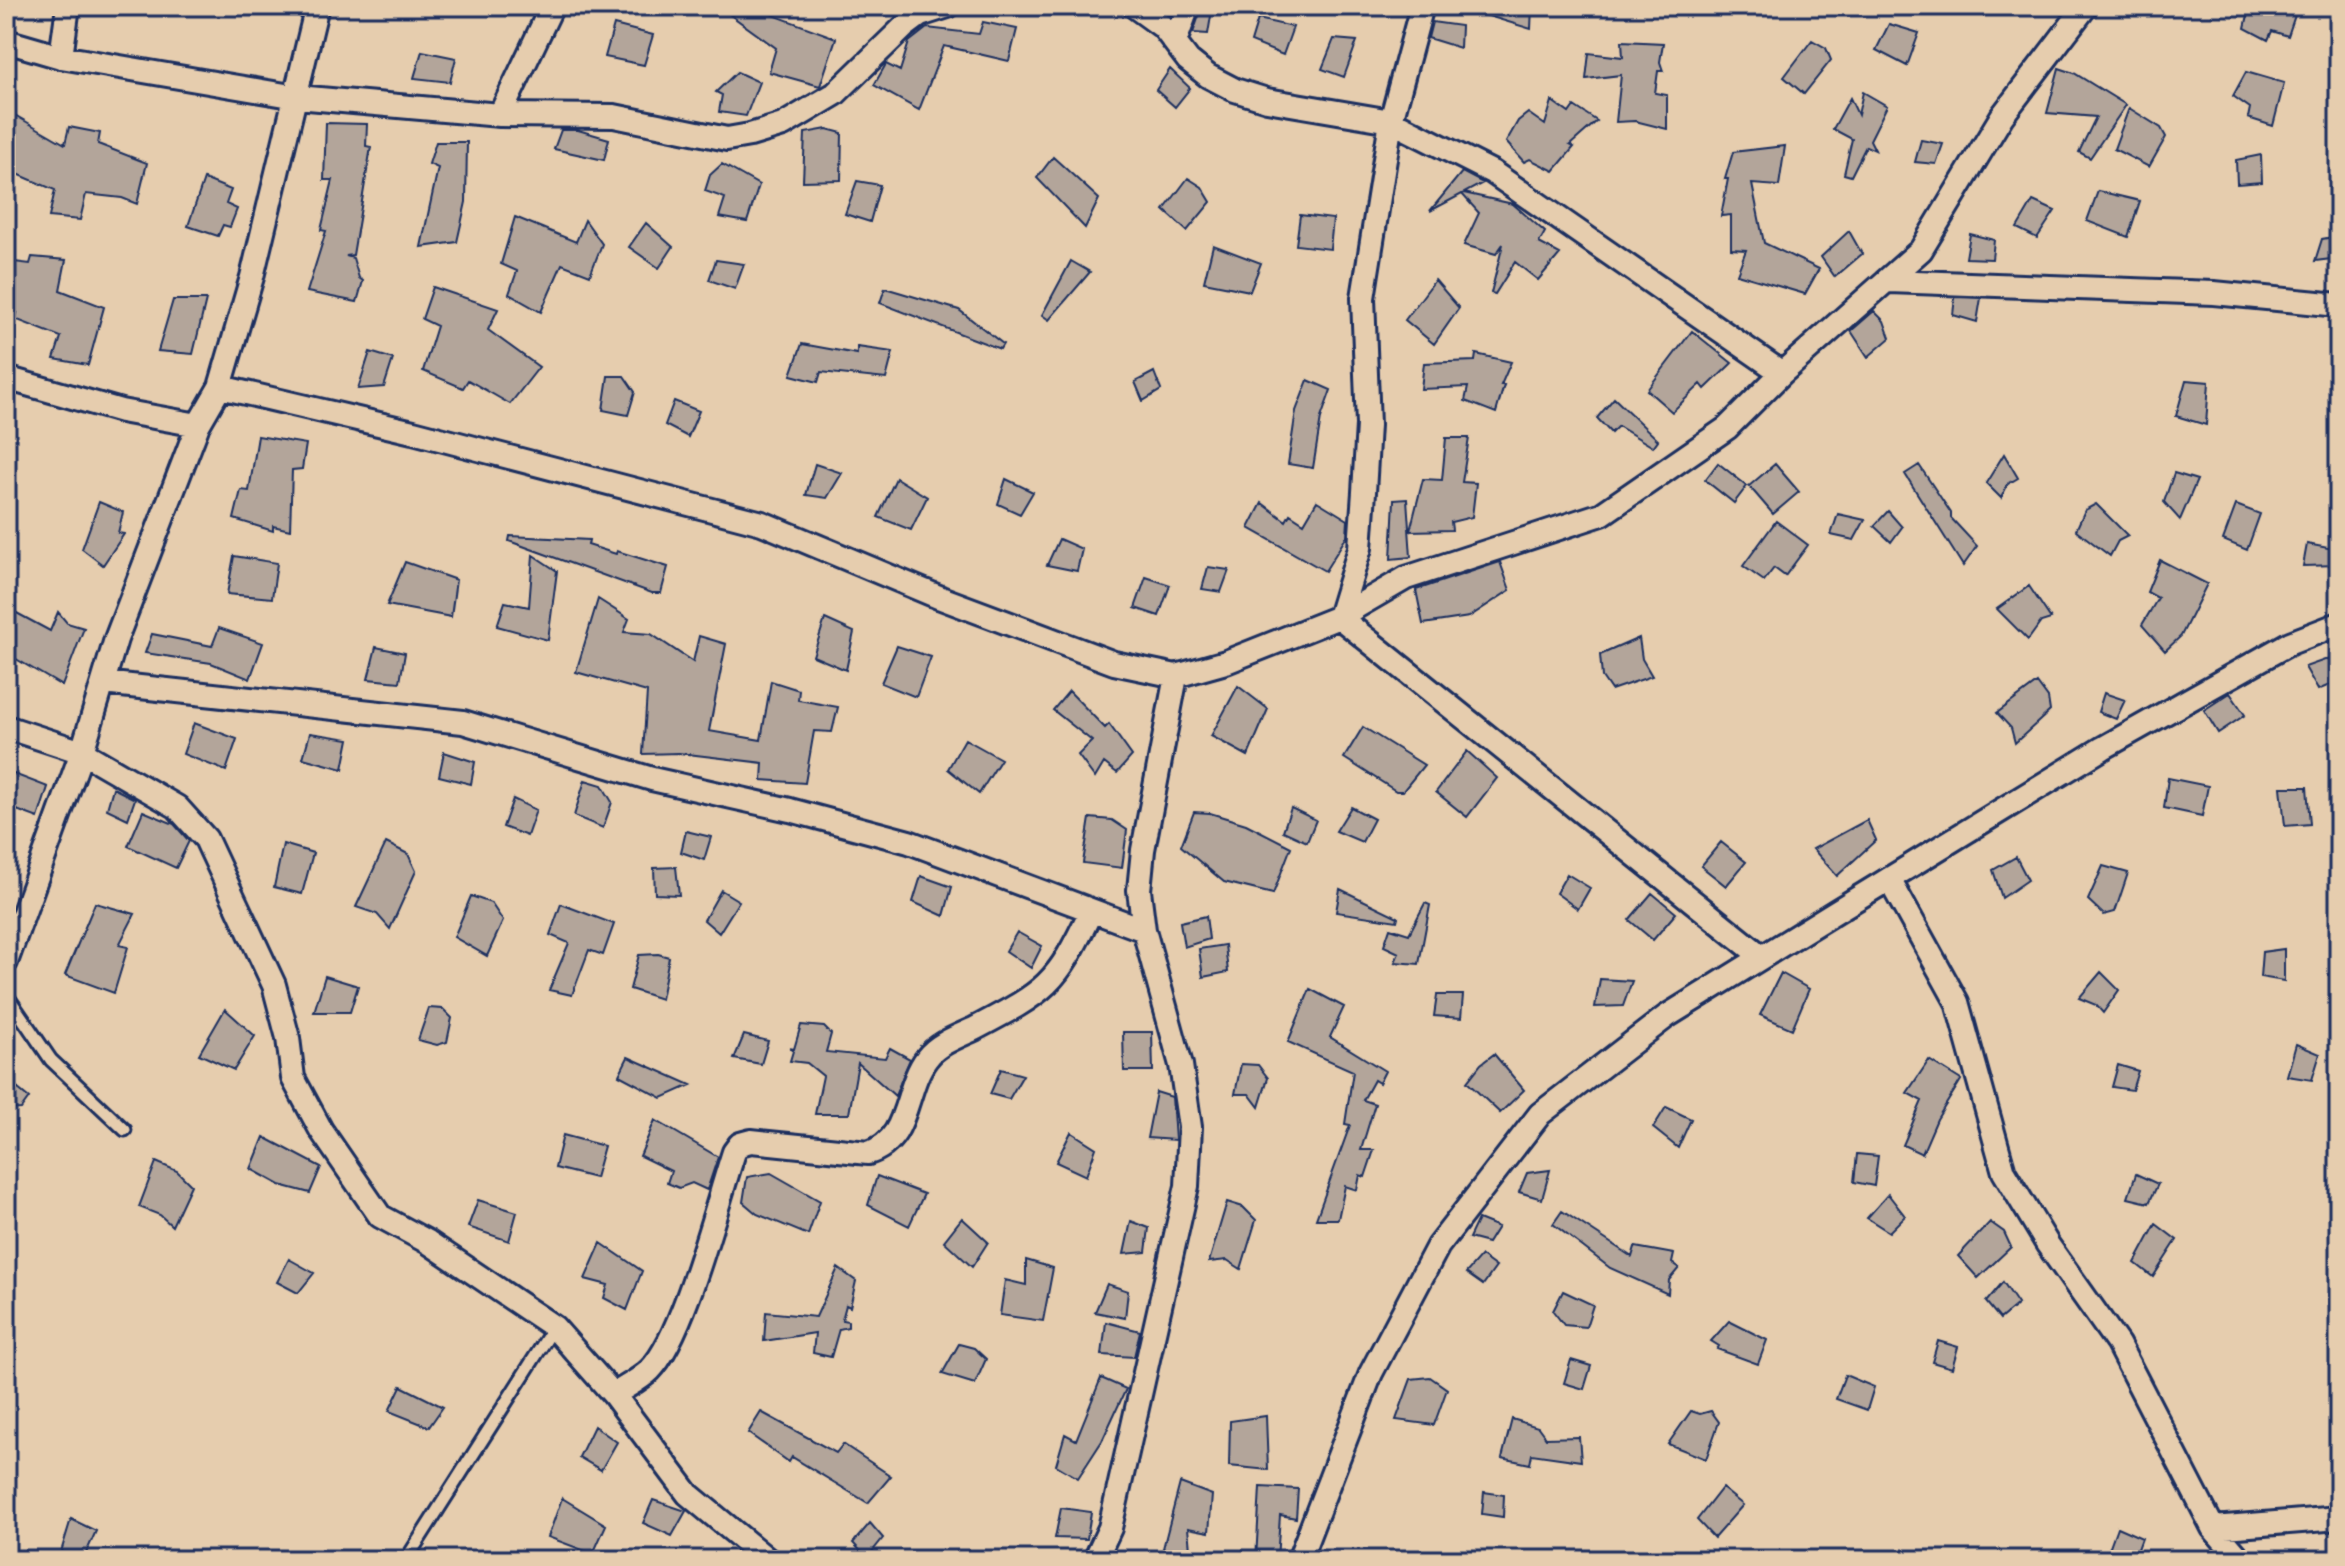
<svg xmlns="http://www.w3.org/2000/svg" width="2345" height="1566" font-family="Pangolin,sans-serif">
	<rect width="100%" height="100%" fill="#e6cdae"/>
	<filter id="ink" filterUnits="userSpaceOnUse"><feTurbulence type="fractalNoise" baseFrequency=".0125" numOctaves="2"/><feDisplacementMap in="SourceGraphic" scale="16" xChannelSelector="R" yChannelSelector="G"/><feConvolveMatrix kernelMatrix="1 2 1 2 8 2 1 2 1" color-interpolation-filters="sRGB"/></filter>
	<g filter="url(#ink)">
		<path fill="#b3a59a" stroke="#1b2f5e" stroke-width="2" d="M718 6H749L836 38 820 86 769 72 776 48Z
			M1473 6H1532L1531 29 1472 11Z
			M2250 6H2279L2296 12 2288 36 2272 31 2268 40 2245 28Z
			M1201 10H1212L1208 34 1193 33Z
			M1258 19 1293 27 1283 55 1251 42Z
			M983 22 1017 29 1009 61 944 46 919 110 874 85 886 64 900 71 909 42 927 28 979 34Z
			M1432 22 1461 26 1460 48 1428 38Z
			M1889 24 1919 33 1907 66 1876 50Z
			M614 25 653 35 644 65 605 57Z
			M1334 39 1357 41 1344 77 1322 69Z
			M1812 40 1826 48 1831 60 1804 94 1784 77Z
			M1622 41 1663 43 1660 62 1663 71H1658L1655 93 1667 95V129L1635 121 1616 122 1621 75 1586 79 1589 53 1623 57Z
			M422 51 456 58 450 82 414 78Z
			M2059 68 2074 73 2126 105 2090 158 2079 152 2096 117 2047 113Z
			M1170 69 1190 88 1175 107 1156 90Z
			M737 72 759 82 746 116 719 112 722 95 716 92Z
			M2246 72 2284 83 2273 126 2248 118 2250 108 2233 96Z
			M1863 92 1887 106 1870 140 1875 150 1866 146 1851 176 1844 174 1852 139 1833 129 1850 98 1858 115Z
			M1552 101 1569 113 1574 106 1597 121 1570 145 1574 147 1554 171 1530 159 1524 162 1506 142 1518 121 1528 113 1545 125Z
			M2129 108 2161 128 2166 137 2149 167 2114 149Z
			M6 110 65 144 69 127 100 133 98 144 147 163 137 204 122 198 86 194 80 220 49 217 55 190 6 169Z
			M326 123 367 124 366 146 371 147 353 255 346 256 353 258 359 278 363 281 357 302 307 292 326 231 321 230 333 180H324Z
			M827 129 842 133 841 180 803 181 805 133Z
			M561 130H578L609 139 604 160 554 149Z
			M1921 140 1943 144 1936 164 1915 162Z
			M436 142H467L466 202 457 242 421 247 438 168 429 164Z
			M1785 146 1779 186 1752 184 1764 243 1819 269 1805 294 1737 274 1746 250 1731 249V215L1721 216 1728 179H1725L1733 152Z
			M2261 155 2262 182 2237 184 2236 160Z
			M1053 157 1099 199 1085 228 1037 178Z
			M722 164 759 185 747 222 719 217 725 198 705 191 710 175Z
			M1462 172 1483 183 1464 193 1513 204 1545 232 1539 243 1560 254 1538 280 1515 262 1495 294 1491 293 1503 244 1496 254 1464 245 1479 213 1462 194 1430 211Z
			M1188 178 1202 187 1211 202 1187 231 1164 210Z
			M204 179 231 190 226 204 237 209 230 227 223 225 218 236 188 226Z
			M857 181 880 185 870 222 845 214Z
			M2098 191 2140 201 2128 237 2087 221Z
			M2033 201 2055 211 2037 238 2017 228Z
			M1300 215 1333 219 1330 249 1296 245Z
			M515 217 576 242 585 220 602 244 590 275 562 264 541 312 509 294 517 271 501 264Z
			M646 223 673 247 659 268 629 247Z
			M1849 231 1862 254 1835 277 1821 257Z
			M1970 234 1994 240 1992 259 1966 258Z
			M2339 236V258L2315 261 2322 239Z
			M1213 245 1261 263 1250 291 1204 282Z
			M32 257 66 260 60 290 104 307 88 365 54 359 61 337 15 319 17 313 6 310V261L30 264Z
			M716 260 744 264 735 289 709 280Z
			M1071 261 1090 272 1049 320 1042 315Z
			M1435 280 1459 308 1434 344 1405 320Z
			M433 287 498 309 488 330 539 367 510 404 468 380 463 388 423 371 437 326 422 319Z
			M885 288 959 310 1003 344 1000 349 880 303Z
			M1955 297 1981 298 1977 322 1953 315Z
			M173 300H206L193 354 158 351Z
			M1874 311 1884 321 1890 338 1868 357 1851 331Z
			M1692 331 1732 363 1705 389 1701 384 1672 412 1647 390Z
			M802 344 857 354V347L893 352 886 379 821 372 818 382 791 375Z
			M370 352 393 359 384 387 358 389Z
			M1476 354 1511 362 1501 385H1504L1496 413 1465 401 1468 387 1421 389 1424 363 1475 361Z
			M1154 372 1161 390 1143 401 1135 382Z
			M608 376H624L635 392 628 415 603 410Z
			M1308 380 1331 390 1321 418 1313 468 1288 464 1296 411Z
			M2186 380 2209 382 2206 425 2176 416Z
			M1614 398 1658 440 1653 447 1618 426 1611 433 1597 418Z
			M674 401 699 411 688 437 665 425Z
			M258 436 306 444 302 469 292 470 290 530 273 526V531L234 519 241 490 249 491Z
			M1446 438H1469L1462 482 1476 483 1472 517 1451 522 1452 530 1410 531 1423 479 1442 480Z
			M2004 454 2018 478 2008 484 2001 498 1986 483Z
			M1718 463 1747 486 1734 503 1705 480Z
			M815 464 842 473 827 498 806 495Z
			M1775 464 1799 492 1773 514 1749 486Z
			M1919 465 1951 513V518L1977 546 1963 566 1905 474Z
			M2174 473 2197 480 2180 520 2164 502Z
			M896 478 927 497 911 530 878 517Z
			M1006 479 1033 492 1020 514 998 504Z
			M1407 499 1411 557 1391 559 1394 500Z
			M1317 501 1348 520 1347 536 1325 571 1249 528 1262 503 1286 521 1290 514 1304 523Z
			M99 502 123 512 118 533 124 534 103 565 82 549Z
			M2096 504 2128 536 2118 541 2110 556 2076 530 2085 510Z
			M2236 505 2260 514 2247 550 2223 540Z
			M1888 511 1902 527 1891 542 1874 526Z
			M1838 514 1865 520 1854 540 1831 535Z
			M1776 521 1808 545 1785 576 1774 568 1764 581 1743 566Z
			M510 536 589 540 588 545 616 554 617 551 668 567 661 593H652L509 541Z
			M1059 539 1082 549 1077 571 1047 565Z
			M2307 544 2339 550V565L2303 566Z
			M533 555 557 571 548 640 497 626 505 602 529 607Z
			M234 556 277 563 272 598 227 594Z
			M2160 560 2207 584 2181 636 2165 651 2142 625 2158 598 2147 592Z
			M405 562 456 580 451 617 387 605Z
			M1500 562 1510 590 1469 617 1423 624 1416 590Z
			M1208 567 1229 570 1221 592 1202 589Z
			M1146 577 1170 585 1159 616 1135 608Z
			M2029 586 2051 619 2041 622 2028 640 1997 609Z
			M598 599 629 619 624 632 651 634 693 662 699 636 726 644 709 731 761 740 771 681 799 690 798 700 838 707 832 732 814 731 805 783 762 780 763 763 679 753 643 754 647 692 576 672Z
			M13 611 50 631 58 612 67 623 84 628 62 686 6 653V629Z
			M825 619 854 632 846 670 813 656Z
			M219 628 263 643 250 679 211 663 145 653 152 634 212 646Z
			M1639 638 1642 659 1652 676 1611 690 1602 677 1600 655Z
			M897 646 931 657 916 697 881 683Z
			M376 647 405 653 400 682 368 679Z
			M2339 655V681L2318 690 2305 667Z
			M2037 683 2048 698 2050 711 2015 743 2011 728 1997 713Z
			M1238 686 1268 709 1248 756 1211 736Z
			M1069 691 1105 728 1109 724 1132 756 1117 773 1104 763 1095 778 1078 755 1092 741 1053 710Z
			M2104 693 2125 700 2116 719 2098 712Z
			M2230 693 2245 715 2218 733 2204 710Z
			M194 723 237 739 226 771 183 754Z
			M1363 727 1424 765 1403 791H1396L1344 758Z
			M310 733 349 739 343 769 303 758Z
			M965 739 1001 759 979 794 948 769Z
			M1467 751 1497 778 1467 817 1436 792Z
			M444 752 475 762 471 784 439 776Z
			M6 771 48 787 38 818 6 806Z
			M2168 778 2208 786 2202 816 2164 808Z
			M585 780 602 785 612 802 603 828 574 816Z
			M2281 787H2307L2310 824 2285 826Z
			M113 788 135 799 128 819 107 809Z
			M513 799 536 810 527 836 503 827Z
			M1351 807 1374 819 1362 842 1336 831Z
			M1291 808 1316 820 1307 842 1283 831Z
			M143 811 174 824 189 841 176 868 128 846Z
			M1194 812 1210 813 1246 824 1291 847 1273 894 1224 882 1181 846Z
			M1090 818 1112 820 1127 830 1122 868 1083 863Z
			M1867 820 1876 840 1837 876 1813 849Z
			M686 831 711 837 704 860 681 852Z
			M1721 842 1746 862 1726 886 1701 866Z
			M386 843 408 854 416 871 390 929 377 914 356 907Z
			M283 844 313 853 302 894 274 887Z
			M2016 857 2028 880 2002 898 1993 870Z
			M2103 866 2128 873 2115 912 2104 915 2088 900Z
			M676 867 679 895 655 894 654 868Z
			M1567 874 1590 888 1578 909 1556 893Z
			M921 876 952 887 944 916 913 902Z
			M1340 889 1398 917 1397 921 1336 912Z
			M721 890 739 901 719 933 704 920Z
			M1652 893 1676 913 1653 940 1629 920Z
			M471 896 491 903 503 921 487 956 454 937Z
			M95 903 135 914 119 945 128 947 114 993 65 975Z
			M1425 903 1430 905 1419 964 1395 962 1399 953 1384 946 1390 928 1409 934Z
			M561 904 614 924 603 955 589 950 572 995 549 990 569 943 550 935Z
			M1206 916 1209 939 1184 947 1180 922Z
			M1017 932 1042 946 1031 968 1006 951Z
			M1225 945 1228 972 1203 977 1199 949Z
			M2284 949V981L2260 977 2262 952Z
			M658 954 669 957 661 999 630 989 639 955Z
			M2101 972 2119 990 2103 1013 2096 1005 2079 998Z
			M1781 973 1809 989 1792 1029 1760 1015Z
			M325 976 358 986 350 1012H314Z
			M1600 979 1632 981 1623 1006 1595 1007Z
			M1310 989 1344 1007 1330 1037 1385 1071 1379 1083 1374 1080 1363 1100 1375 1104 1361 1150H1374L1365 1177 1360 1175 1357 1190 1345 1186 1338 1219H1316L1350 1125 1345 1124 1353 1071 1288 1042Z
			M1437 995H1463L1461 1018 1434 1016Z
			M429 1008 443 1009 452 1018 447 1042 437 1045 418 1040Z
			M225 1009 255 1036 234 1070 199 1054Z
			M801 1025 824 1027 831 1034 826 1052 885 1058 890 1048 910 1059 895 1096 858 1063 849 1114H815L823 1076 807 1063 790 1061 793 1051 789 1048 794 1049Z
			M1123 1032H1152L1153 1071H1124Z
			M744 1035 768 1041 761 1064 734 1059Z
			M2296 1044 2320 1054 2312 1080 2287 1076Z
			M1494 1054 1524 1090 1500 1113 1467 1082 1481 1064Z
			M628 1057 691 1085 662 1098 619 1075Z
			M1929 1060 1961 1080 1937 1119 1922 1154 1903 1145 1922 1101 1907 1093Z
			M1241 1064 1258 1065 1268 1078 1259 1107 1249 1094H1235Z
			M2118 1065 2138 1071 2132 1090 2112 1087Z
			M1001 1069 1023 1075 1009 1099 990 1094Z
			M6 1079 29 1098 21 1109 6 1110Z
			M1156 1092 1172 1097 1175 1140 1147 1138Z
			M1666 1107 1691 1119 1678 1148 1653 1128Z
			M655 1120 718 1157 707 1190 692 1183 679 1188 667 1183 671 1171 640 1156Z
			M1071 1132 1096 1148 1086 1176 1056 1162Z
			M563 1135 604 1146 595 1178 555 1168Z
			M264 1137 321 1167 310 1193 280 1185 251 1169Z
			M1857 1154 1878 1156 1874 1186 1854 1182Z
			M156 1162 177 1171 191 1185 172 1226 160 1215 139 1207Z
			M1550 1170 1542 1199 1519 1192 1527 1173Z
			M771 1173 820 1201 808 1235 757 1214 743 1202 747 1177Z
			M2136 1174 2158 1184 2149 1203 2128 1198Z
			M877 1176 924 1194 909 1226 868 1205Z
			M1888 1194 1905 1216 1889 1232 1867 1218Z
			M478 1200 517 1212 509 1241 468 1227Z
			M1227 1202 1243 1207 1256 1220 1241 1269 1227 1260 1209 1262Z
			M1562 1211 1632 1257 1635 1247 1674 1254 1672 1263 1679 1268 1669 1280 1668 1294 1610 1268 1553 1224Z
			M962 1218 988 1242 972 1267 944 1241Z
			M1478 1219 1498 1227 1488 1243 1469 1238Z
			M1131 1221 1149 1228 1146 1252 1124 1254Z
			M1990 1222 2004 1232 2011 1247 1978 1278 1958 1256Z
			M2156 1224 2177 1240 2153 1277 2135 1263Z
			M601 1243 642 1271 627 1310 604 1298 608 1285 585 1279Z
			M1481 1256 1496 1267 1483 1285 1466 1273Z
			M289 1259 314 1273 298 1293 277 1282Z
			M1026 1260 1053 1268 1043 1321 1000 1315 1005 1280 1026 1285Z
			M838 1268 856 1281 850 1307 846 1305 842 1320 848 1321V1327L839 1329 831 1357 813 1353 815 1333 764 1341 766 1312 816 1317Z
			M2003 1282 2018 1304 2000 1319 1986 1302Z
			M1107 1284 1128 1291 1125 1318 1095 1312Z
			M1563 1291 1593 1305 1586 1327 1564 1325 1553 1311Z
			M1729 1321 1767 1340 1758 1364 1717 1349 1719 1346 1711 1341Z
			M1106 1322 1140 1331 1134 1357 1102 1355Z
			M1938 1341 1958 1347 1952 1368 1932 1362Z
			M959 1344 974 1348 986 1359 975 1384 942 1374Z
			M1571 1360 1591 1366 1584 1389 1564 1383Z
			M1845 1375 1874 1387 1867 1410 1836 1399Z
			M1430 1377 1447 1389 1434 1425 1396 1420 1411 1379Z
			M1101 1378 1126 1389 1102 1441 1078 1478 1056 1465 1065 1434 1076 1440Z
			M401 1386 443 1407 429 1427 389 1411Z
			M1691 1411 1700 1414 1711 1411 1719 1422 1706 1459 1668 1444Z
			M761 1412 836 1453 843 1444 891 1476 868 1503 792 1457 789 1462 748 1433Z
			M1266 1416 1268 1470 1229 1466 1230 1421Z
			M1512 1419 1538 1427 1546 1438 1579 1437 1581 1461 1532 1454 1530 1464 1502 1458Z
			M594 1426 617 1442 601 1470 579 1457Z
			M1180 1483 1212 1495 1209 1532 1188 1528 1191 1560H1160Z
			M1260 1487 1298 1489 1296 1518 1280 1515 1277 1560H1256Z
			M1722 1488 1743 1505 1714 1538 1697 1520Z
			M1484 1492 1504 1495 1503 1517 1482 1514Z
			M562 1498 606 1525 593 1554 548 1537Z
			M653 1500 686 1511 672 1536 643 1523Z
			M1061 1508 1091 1512 1087 1539 1055 1538Z
			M71 1519 96 1531 83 1560 61 1552Z
			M870 1523 883 1538 867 1558 853 1543Z
			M2117 1527 2142 1538 2134 1560H2105Z"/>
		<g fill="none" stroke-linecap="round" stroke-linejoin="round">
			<defs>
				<path id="lane" d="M6 994 51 1060 125 1130
					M406 1560 554 1327"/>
				<path id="street" d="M1134 6 1163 27 1188 60 1208 76 1235 90 1267 100 1391 121 1492 172 1782 373
					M6 41 61 57 297 97 500 115 552 6
					M1175 42 1188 6
					M61 57 68 6
					M500 115 614 116 727 139 750 135 783 125 835 94 904 27 920 15 948 6
					M1889 281 2214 293 2339 305
					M6 378 121 411 198 425 220 387 252 277 317 6
					M220 387 413 432 762 523 941 598 1114 663 1176 676 1226 662 1339 617 1360 548 1364 492 1368 425 1363 298 1391 121 1422 6
					M103 683 463 722 652 779 790 810 909 842 1144 930
					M6 727 82 752 177 807 206 839 274 985 288 1038 293 1078 321 1130 380 1216 428 1242 554 1327 614 1395 688 1494 768 1560
					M1889 879 1957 1002 2004 1172 2048 1245 2118 1344 2213 1528 2241 1560
					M1762 957 1339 617 1406 578 1602 514 1727 428 1782 373 1921 250 2002 116 2086 6
					M6 962 82 752 116 639 198 425
					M614 1395C625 1387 640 1380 650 1370 684 1336 717 1203 734 1152L740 1144 751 1141 868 1153C911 1140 903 1089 927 1058 937 1044 959 1036 974 1029 1046 991 1056 986 1091 911
					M2213 1528 2339 1518
					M1095 1560 1110 1528 1187 1186 1190 1127 1181 1065 1144 930 1139 890 1143 850 1176 676
					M1299 1560 1371 1373 1438 1246 1540 1114 1667 1016 1835 912 2103 748 2290 643 2339 624"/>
			</defs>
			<use href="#lane" stroke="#1b2f5e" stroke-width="17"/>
			<use href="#street" stroke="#1b2f5e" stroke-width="28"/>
			<use href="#lane" stroke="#e6cdae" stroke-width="11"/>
			<use href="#street" stroke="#e6cdae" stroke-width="22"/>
		</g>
	</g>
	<rect width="2345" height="1566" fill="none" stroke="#e6cdae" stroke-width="32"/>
	<rect x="16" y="16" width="2313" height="1534" fill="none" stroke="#1b2f5e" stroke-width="3" filter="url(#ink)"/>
</svg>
